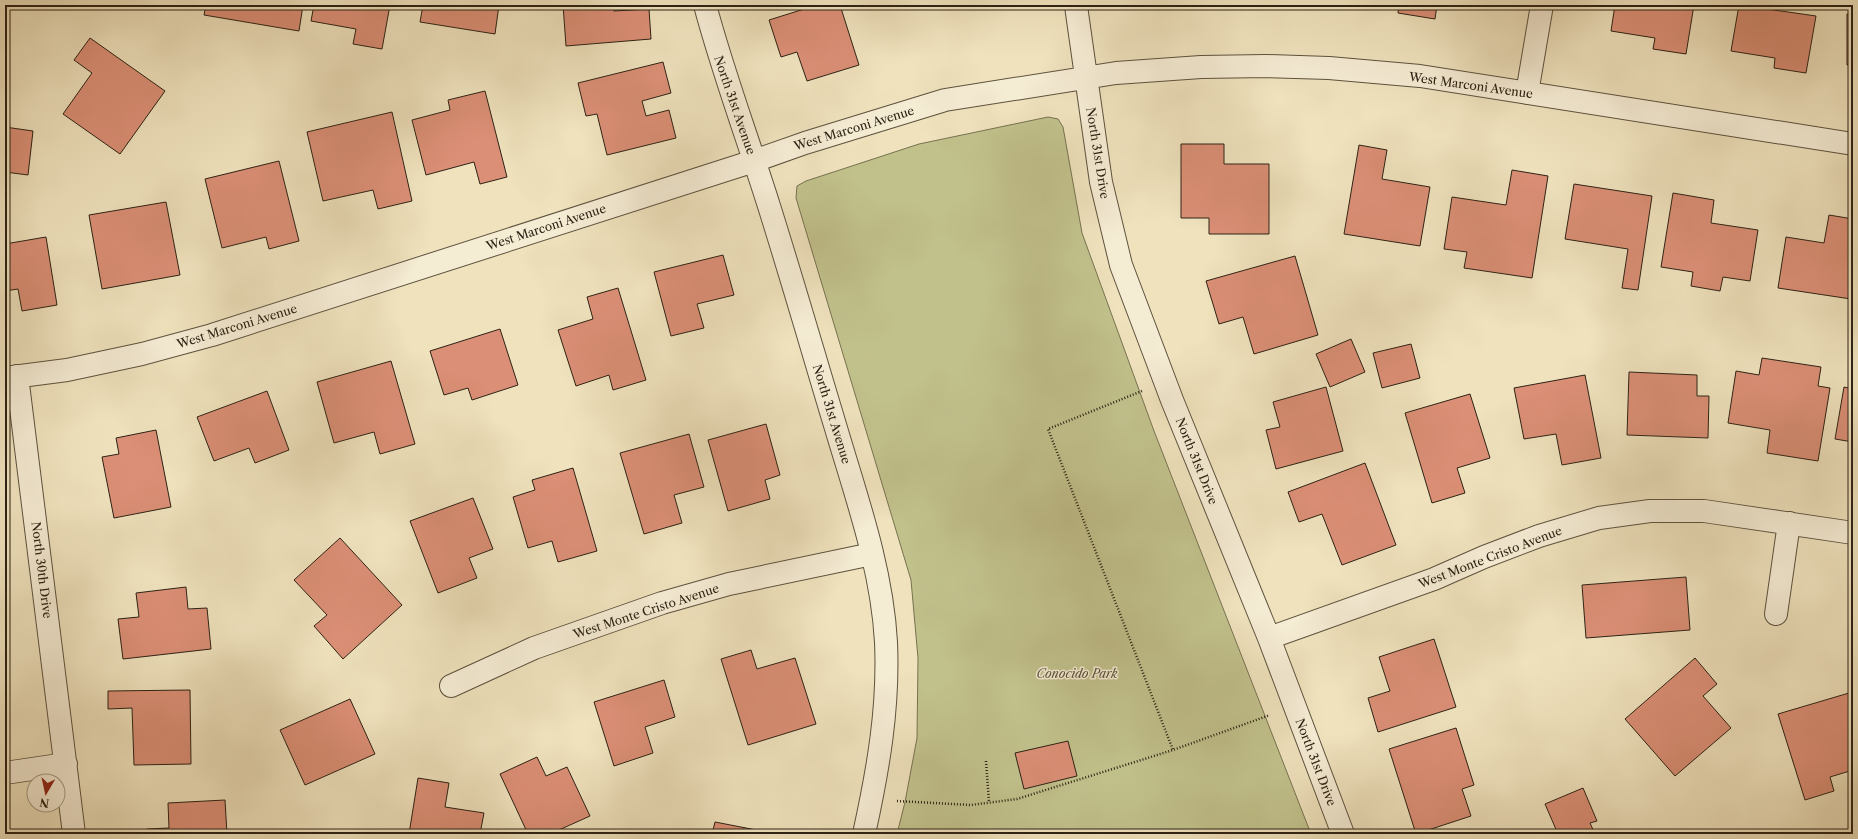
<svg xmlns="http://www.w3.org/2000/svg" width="1858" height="839" font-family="'Libre Caslon Text',serif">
	<rect width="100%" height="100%" fill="#efe2bd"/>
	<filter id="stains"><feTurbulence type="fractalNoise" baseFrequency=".005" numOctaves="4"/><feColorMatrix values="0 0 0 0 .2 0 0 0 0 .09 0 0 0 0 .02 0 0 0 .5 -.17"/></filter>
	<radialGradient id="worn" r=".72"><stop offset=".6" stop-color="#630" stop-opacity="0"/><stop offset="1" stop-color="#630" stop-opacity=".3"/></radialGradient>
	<path fill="#c1c18c" stroke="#767250" d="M1048 117 1058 119 1063 127 1082 233 1154 431 1311 834H897L905 802 917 738 918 658 911 580 796 198 797 186 806 181 919 144Z"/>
	<path fill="#db8f76" stroke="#2c2214" d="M206 5H303L299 31 204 15Z
		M314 5H390L382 49 353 44 356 29 311 21Z
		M423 5H499L495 34 420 22Z
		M563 5H614V11L649 9 651 39 566 46Z
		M817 5H840L859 65 807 81 797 52 781 57 769 20Z
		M944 5H954L950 10Z
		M1399 5H1437L1435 19 1398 13Z
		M1615 5H1694L1686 54 1653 49 1655 38 1611 31Z
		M1739 5 1816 16 1806 73 1774 68 1775 58 1731 51Z
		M1847 14H1853V65H1847Z
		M90 38 165 91 120 154 63 114 92 73 74 60Z
		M663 62 671 93 642 101 646 116 669 110 676 138 607 155 597 114 586 116 578 83Z
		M485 91 507 177 480 184 474 162 426 175 412 120 450 110 448 100Z
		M392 112 412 201 378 209 373 190 323 201 307 132Z
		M5 127 33 131 28 175 5 172Z
		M1181 144H1224V164H1269V234H1209V218H1181Z
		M1359 145 1387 150 1382 179 1430 187 1420 246 1344 234Z
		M279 161 299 241 269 249 266 237 222 248 205 179Z
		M1512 170 1548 176 1532 278 1464 268 1467 252 1444 249 1452 197 1506 205Z
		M1574 184 1652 196 1638 290 1622 288 1628 249 1565 239Z
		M1673 193 1714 200 1711 223 1758 230 1750 281 1723 277 1720 291 1691 286 1693 272 1661 267Z
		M166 202 180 275 102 289 89 215Z
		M1829 215 1853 219V288L1851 299 1778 288 1786 237 1824 243Z
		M46 237 57 305 22 311 18 289 5 291V244Z
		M723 255 734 295 697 304 704 328 671 336 654 272Z
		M1295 256 1318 335 1254 354 1243 317 1219 324 1206 281Z
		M618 288 646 380 613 390 609 375 576 386 558 330 593 319 587 297Z
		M500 329 518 385 472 400 468 388 444 395 430 351Z
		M1351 339 1365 372 1330 387 1316 354Z
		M1411 344 1420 378 1382 388 1373 353Z
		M1762 358 1821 367 1818 386 1830 388 1818 461 1767 453 1770 430 1728 423 1736 371 1759 375Z
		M391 361 415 444 380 454 374 432 334 443 317 382Z
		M1629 372 1697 375V396H1709L1708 438 1627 435Z
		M1585 375 1601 458 1562 465 1556 434 1524 439 1514 388Z
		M1326 387 1343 451 1276 469 1266 430 1280 427 1273 402Z
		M1844 387 1853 389V442L1835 439Z
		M267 391 289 450 255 463 249 448 214 461 197 417Z
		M1470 394 1490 458 1457 468 1465 493 1432 503 1405 413Z
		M766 424 780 475 765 480 770 499 728 511 708 440Z
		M156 430 171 507 114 518 102 457 119 454 116 438Z
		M689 434 704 487 674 495 682 523 644 534 620 453Z
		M1365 463 1396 545 1342 565 1322 514 1299 522 1288 492Z
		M573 468 597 551 558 562 552 541 528 548 513 497 535 490 532 480Z
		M473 498 493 549 469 558 477 578 438 593 410 521Z
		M340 538 402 605 343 659 314 626 327 615 294 580Z
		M1686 577 1690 630 1586 638 1582 585Z
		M186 587 188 609 207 608 211 649 123 659 118 619 139 617 136 593Z
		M1434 639 1456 707 1378 732 1368 698 1390 691 1379 657Z
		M751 650 757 669 795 658 816 724 748 745 721 659Z
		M1695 658 1717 684 1703 696 1731 728 1675 776 1625 719Z
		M664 680 675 717 645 727 653 753 614 766 594 702Z
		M190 690 191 764 134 765 132 708 108 709V691Z
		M1849 693 1853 706V770L1830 777 1834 791 1805 800 1778 714Z
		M350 699 375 754 305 785 280 730Z
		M1456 728 1474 785 1462 789 1471 816 1416 834 1389 749Z
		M1068 741 1077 776 1024 789 1015 753Z
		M537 757 546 776 567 767 590 816 550 834H528L500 774Z
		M418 778 449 783 445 807 484 813 480 834H409Z
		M1583 788 1597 821 1590 823 1595 834H1558L1545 804Z
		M225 800 227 834H148L147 829 169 828 168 803Z
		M715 822 777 834H712Z"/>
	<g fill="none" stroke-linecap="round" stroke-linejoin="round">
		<defs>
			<path id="minor" d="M705 5C723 73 748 139 769 206 792 279 813 352 835 425 856 496 882 568 886 642 889 708 878 770 864 834
				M1076 6 1101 182 1121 265 1172 400 1269 638 1343 834
				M1527 93 1542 5
				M17 376 74 834
				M5 378 67 370 142 354 212 335 754 161 805 143 945 100 1116 73 1201 67 1266 66 1329 68 1420 76 1853 144
				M1776 614 1789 523
				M1269 638 1434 579 1484 557 1539 536 1599 518 1650 511H1704L1853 533
				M451 686 534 648 662 603 729 584 872 554
				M5 773 66 764"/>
		</defs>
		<use href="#minor" stroke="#5d523e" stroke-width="24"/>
		<path stroke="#2c2214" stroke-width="2.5" stroke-dasharray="1 2" stroke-linecap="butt" d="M1142 391 1048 429 1173 750
			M986 761 989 802
			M897 801 971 805 1017 799 1173 750 1270 715"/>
		<use href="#minor" stroke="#f5ecd4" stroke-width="22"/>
	</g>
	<g text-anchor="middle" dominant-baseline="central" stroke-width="3" stroke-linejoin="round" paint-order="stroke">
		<g font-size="12" fill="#2c2214" stroke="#f5ecd4">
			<text transform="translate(1471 85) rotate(8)">West Marconi Avenue</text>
			<text transform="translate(735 105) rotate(71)">North 31st Avenue</text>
			<text transform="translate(854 128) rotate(-17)">West Marconi Avenue</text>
			<text transform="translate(1098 153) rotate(81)">North 31st Drive</text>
			<text transform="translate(546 227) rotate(-18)">West Marconi Avenue</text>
			<text transform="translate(237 326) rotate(-17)">West Marconi Avenue</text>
			<text transform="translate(832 414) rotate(73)">North 31st Avenue</text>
			<text transform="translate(1197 461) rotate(68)">North 31st Drive</text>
			<text transform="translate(1490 557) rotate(-21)">West Monte Cristo Avenue</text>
			<text transform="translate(42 570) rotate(83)">North 30th Drive</text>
			<text transform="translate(646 611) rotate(-18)">West Monte Cristo Avenue</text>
			<text transform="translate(1316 762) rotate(69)">North 31st Drive</text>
		</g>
		<g font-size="12" font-style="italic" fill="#595238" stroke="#f5ecd4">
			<text x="1077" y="673">Conocido Park</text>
		</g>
	</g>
	<rect width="1858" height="839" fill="none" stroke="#efe2bd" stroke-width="20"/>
	<rect x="6" y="6" width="1846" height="827" fill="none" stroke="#2c2214" stroke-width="2"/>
	<rect x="10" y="10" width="1838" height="819" fill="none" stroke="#2c2214"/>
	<g transform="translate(46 793) rotate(189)"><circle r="19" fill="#f5ecd4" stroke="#a59b87"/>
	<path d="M0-3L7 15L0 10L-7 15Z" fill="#8f2418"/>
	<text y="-6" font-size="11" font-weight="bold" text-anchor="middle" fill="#2c2214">N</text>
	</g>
	<rect width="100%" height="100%" filter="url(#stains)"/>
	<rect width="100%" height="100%" fill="url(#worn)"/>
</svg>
